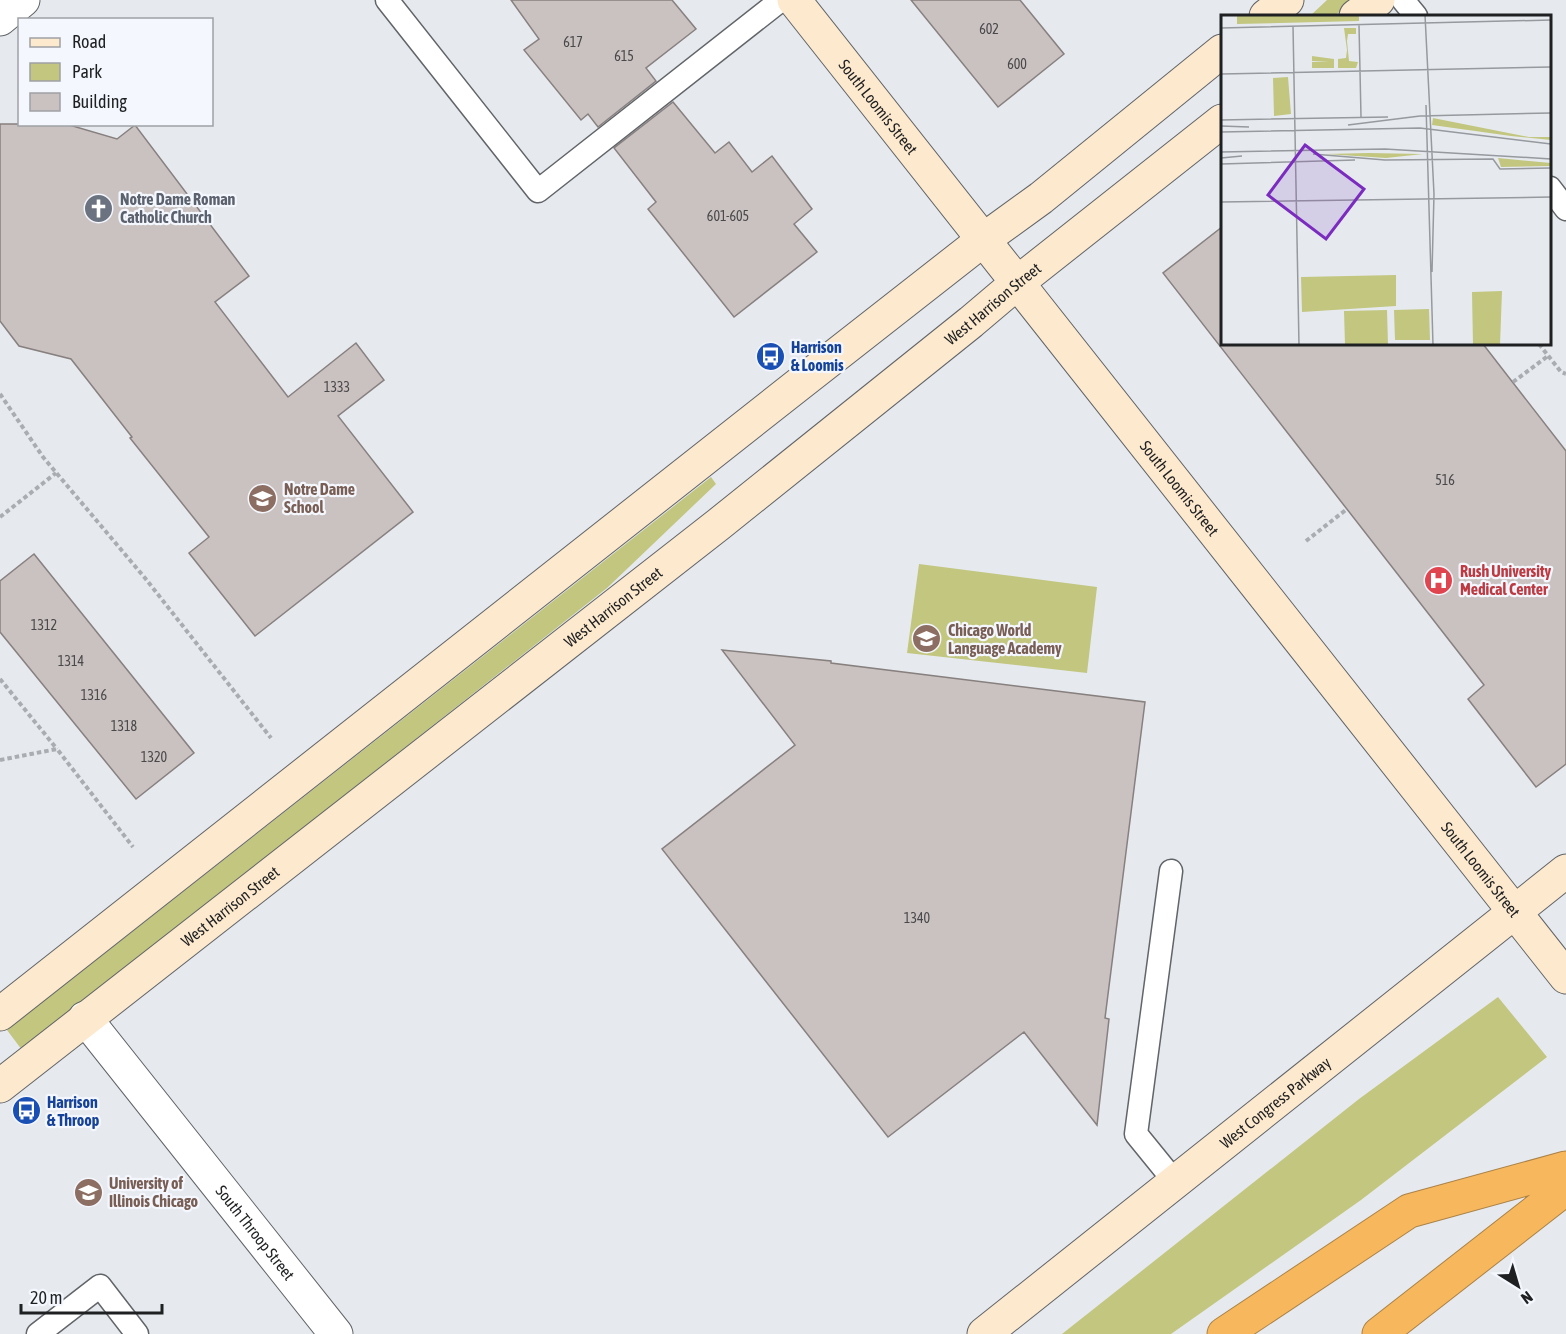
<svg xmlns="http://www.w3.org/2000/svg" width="1566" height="1334" font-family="'Asap Condensed',sans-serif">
	<rect width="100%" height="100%" fill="#e6eaef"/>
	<path fill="#c2c67f" d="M1327 0H1355L1334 16H1310Z
		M711 477 716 484 607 588 22 1050 7 1030Z
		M919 564 1097 587 1087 673 907 653Z
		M1498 997 1547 1057 1361 1200 1171 1334H1062L1359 1099Z"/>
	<path fill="#cac2c1" stroke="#87807f" stroke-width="1.5" d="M511 0H672L696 29 646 68 656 81 598 127 588 114 581 120 524 50 539 39Z
		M911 0H1020L1064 54 998 107Z
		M673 102 715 153 729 142 752 172 772 156 812 209 794 224 817 252 734 317 648 209 656 202 614 148Z
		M0 124H66L117 139 135 125 249 276 215 302 288 397 356 343 384 380 338 416 413 512 255 636 189 553 209 537 130 438 132 437 71 359 19 346 0 321Z
		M1222 227V344H1483L1566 451V764L1536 787 1468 699 1484 685 1163 273Z
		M34 554 194 753 136 799 0 632V581Z
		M722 650 831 661V663L1145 702 1105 1018 1109 1019 1097 1125 1024 1032 888 1137 662 849 795 745Z"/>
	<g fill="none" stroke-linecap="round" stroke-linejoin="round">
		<defs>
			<path id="lane" d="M387 0 538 191 781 0
				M1403 0 1416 16
				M1550 188 1566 209
				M1171 871 1136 1134 1175 1182
				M38 1334 100 1286 137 1334"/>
			<g id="street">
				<path d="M0 19 23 0"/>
				<path id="s1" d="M85 1018 336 1334"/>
			</g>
			<g id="secondary">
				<path id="s2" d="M794 0 1566 977"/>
				<path d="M1266 16 1287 0"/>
				<path d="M1356 16 1378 0"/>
				<path d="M0 1014 803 381 983 240 1041 198 1222 51"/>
				<path id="s3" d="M0 1086 719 524 971 322 1017 283 1222 121"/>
				<path id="s4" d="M984 1334 1566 871"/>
			</g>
			<path id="highway" d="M1224 1334 1409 1211 1566 1168
				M1379 1334 1566 1188"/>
		</defs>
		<use href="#lane" stroke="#616468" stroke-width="25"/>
		<use href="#street" stroke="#616468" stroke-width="35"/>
		<use href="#secondary" stroke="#616468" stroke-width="35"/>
		<use href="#highway" stroke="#ab8248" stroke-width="35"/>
		<path stroke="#a9adb1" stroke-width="4" stroke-dasharray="4.5 3" stroke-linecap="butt" d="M1539 344 1561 372 1566 374
			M1513 382 1548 356
			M0 394 43 457 145 578 271 738
			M0 517 56 473
			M1306 541 1347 509
			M0 679 57 749
			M0 760 57 749 133 847"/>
		<use href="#lane" stroke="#fff" stroke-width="22"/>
		<use href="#street" stroke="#fff" stroke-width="33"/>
		<use href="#secondary" stroke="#fde9ce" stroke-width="33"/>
		<use href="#highway" stroke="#f7b75c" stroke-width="33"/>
	</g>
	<defs>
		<symbol id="church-disc" viewBox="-11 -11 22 22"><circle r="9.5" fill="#6b7280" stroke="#f4f7fd"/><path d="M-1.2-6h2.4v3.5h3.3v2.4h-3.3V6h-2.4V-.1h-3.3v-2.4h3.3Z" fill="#fff"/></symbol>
		<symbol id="bus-disc" viewBox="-11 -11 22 22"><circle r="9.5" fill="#1a4fb4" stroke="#f4f7fd"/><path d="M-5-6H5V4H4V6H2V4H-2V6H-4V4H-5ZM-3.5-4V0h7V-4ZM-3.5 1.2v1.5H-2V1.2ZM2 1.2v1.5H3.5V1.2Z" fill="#fff"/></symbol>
		<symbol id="school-disc" viewBox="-11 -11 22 22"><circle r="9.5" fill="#8d6e63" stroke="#f4f7fd"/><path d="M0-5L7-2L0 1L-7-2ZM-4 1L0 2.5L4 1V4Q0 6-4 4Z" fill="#fff"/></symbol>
		<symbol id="hospital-disc" viewBox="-11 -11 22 22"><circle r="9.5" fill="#e0444e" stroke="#f4f7fd"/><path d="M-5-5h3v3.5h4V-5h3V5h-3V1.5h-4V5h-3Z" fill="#fff"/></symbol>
		<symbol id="university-disc" viewBox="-11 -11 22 22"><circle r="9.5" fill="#8d6e63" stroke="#f4f7fd"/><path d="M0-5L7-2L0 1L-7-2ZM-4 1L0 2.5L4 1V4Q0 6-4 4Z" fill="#fff"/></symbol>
	</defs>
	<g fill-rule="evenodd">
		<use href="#church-disc" x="82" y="192" width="33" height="33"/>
		<use href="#bus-disc" x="754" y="340" width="33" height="33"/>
		<use href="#school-disc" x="246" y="482" width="33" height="33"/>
		<use href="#hospital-disc" x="1422" y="564" width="33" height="33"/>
		<use href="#school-disc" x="910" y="622" width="33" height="33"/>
		<use href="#bus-disc" x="10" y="1094" width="33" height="33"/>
		<use href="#university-disc" x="72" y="1176" width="33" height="33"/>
	</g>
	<g text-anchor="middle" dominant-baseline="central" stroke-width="4.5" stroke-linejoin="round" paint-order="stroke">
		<g font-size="14" fill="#49484a">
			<text x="989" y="29">602</text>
			<text x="573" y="42">617</text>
			<text x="624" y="56">615</text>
			<text x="1017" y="64">600</text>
			<text x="728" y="216">601-605</text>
			<text x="337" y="387">1333</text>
			<text x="1445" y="480">516</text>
			<text x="44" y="625">1312</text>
			<text x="71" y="661">1314</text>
			<text x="94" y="695">1316</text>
			<text x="124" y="726">1318</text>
			<text x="154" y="757">1320</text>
			<text x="917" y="918">1340</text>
		</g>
		<g font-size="16" fill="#1e2022" stroke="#f4f7fd">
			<text stroke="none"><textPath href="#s2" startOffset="136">South Loomis Street</textPath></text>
			<text stroke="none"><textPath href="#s3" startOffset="1264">West Harrison Street</textPath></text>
			<text stroke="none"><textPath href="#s2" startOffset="622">South Loomis Street</textPath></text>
			<text stroke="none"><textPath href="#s3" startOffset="778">West Harrison Street</textPath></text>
			<text stroke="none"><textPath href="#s2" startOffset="1108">South Loomis Street</textPath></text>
			<text stroke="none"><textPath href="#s3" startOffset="292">West Harrison Street</textPath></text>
			<text stroke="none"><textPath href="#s4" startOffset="372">West Congress Parkway</textPath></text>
			<text stroke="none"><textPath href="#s1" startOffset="274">South Throop Street</textPath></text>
		</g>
		<g font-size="16" font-weight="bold" fill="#5b616d" stroke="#f4f7fd" text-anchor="start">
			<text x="120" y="199">Notre Dame Roman<tspan x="120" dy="18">Catholic Church</tspan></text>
		</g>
		<g font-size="16" font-weight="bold" fill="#164399" stroke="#f4f7fd" text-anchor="start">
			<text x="791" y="347">Harrison<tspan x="791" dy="18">&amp; Loomis</tspan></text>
			<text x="47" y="1102">Harrison<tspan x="47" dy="18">&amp; Throop</tspan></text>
		</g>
		<g font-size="16" font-weight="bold" fill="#785e54" stroke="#f4f7fd" text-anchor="start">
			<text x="284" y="489">Notre Dame<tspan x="284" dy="18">School</tspan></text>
			<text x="948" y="630">Chicago World<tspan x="948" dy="18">Language Academy</tspan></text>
			<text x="109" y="1183">University of<tspan x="109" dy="18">Illinois Chicago</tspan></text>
		</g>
		<g font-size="16" font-weight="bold" fill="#be3a42" stroke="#f4f7fd" text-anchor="start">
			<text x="1460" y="571">Rush University<tspan x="1460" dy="18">Medical Center</tspan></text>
		</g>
	</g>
	<g transform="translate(1221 15)">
		<rect width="330" height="330" fill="#e6eaef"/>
		<path d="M16 0H138V6L16 9ZM123 13H135V19H127L126 26 128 46 137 47 135 53H117V44L125 43 126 35ZM91 41 113 44V53H91V47L108 46H91ZM67 62 70 99 53 101 52 63ZM212 103 308 122H330V125L290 121 211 110ZM105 139 147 138 202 139 165 143ZM277 143 330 148V151L280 152ZM175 260V291L81 297 80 262ZM281 276 279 330H252L251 277ZM208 294 209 325H174L173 295ZM166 295 167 330H124L123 296Z" fill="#c2c67f"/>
		<path fill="none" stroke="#96999d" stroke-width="1.5" d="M204 0 213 179 211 257M138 10 140 102M72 11 78 330M0 13 330 5M0 59 330 52M205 90 212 330M199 101 330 98M0 105 167 102M127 110 199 101M0 111 28 112M0 117 199 113 330 129M0 137 164 134 330 144M92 139 164 145M0 143 21 141M163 145 272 144 279 154 330 153M0 149 134 145M0 187 330 182"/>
		<path fill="#7b2cbf" fill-opacity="0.15" stroke="#7b2cbf" stroke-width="3" d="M84 130 143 174 105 224 47 180Z"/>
		<rect width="330" height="330" fill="none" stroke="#1e2022" stroke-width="3"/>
	</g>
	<rect x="18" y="18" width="195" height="108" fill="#f4f7fd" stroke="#9ea1a5" stroke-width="1.5"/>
	<rect x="30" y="38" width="30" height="9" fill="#fde9ce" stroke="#9ea1a5" stroke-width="1.5"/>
	<text x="72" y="48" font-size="18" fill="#1e2022">Road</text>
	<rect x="30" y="63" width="30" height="18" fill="#c2c67f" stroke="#9ea1a5" stroke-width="1.5"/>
	<text x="72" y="78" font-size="18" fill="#1e2022">Park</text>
	<rect x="30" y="93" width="30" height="18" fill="#cac2c1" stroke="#9ea1a5" stroke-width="1.5"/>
	<text x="72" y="108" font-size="18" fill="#1e2022">Building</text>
	<g transform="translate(1518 1286) rotate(143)" stroke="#f4f7fd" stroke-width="4.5" paint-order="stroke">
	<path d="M0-4.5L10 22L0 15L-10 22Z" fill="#1e2022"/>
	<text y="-9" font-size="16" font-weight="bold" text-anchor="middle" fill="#1e2022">N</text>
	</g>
	<path d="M21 1304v9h141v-9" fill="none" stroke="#1e2022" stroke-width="3"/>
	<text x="30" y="1304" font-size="18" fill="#1e2022" stroke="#f4f7fd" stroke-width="4.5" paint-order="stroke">20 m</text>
</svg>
